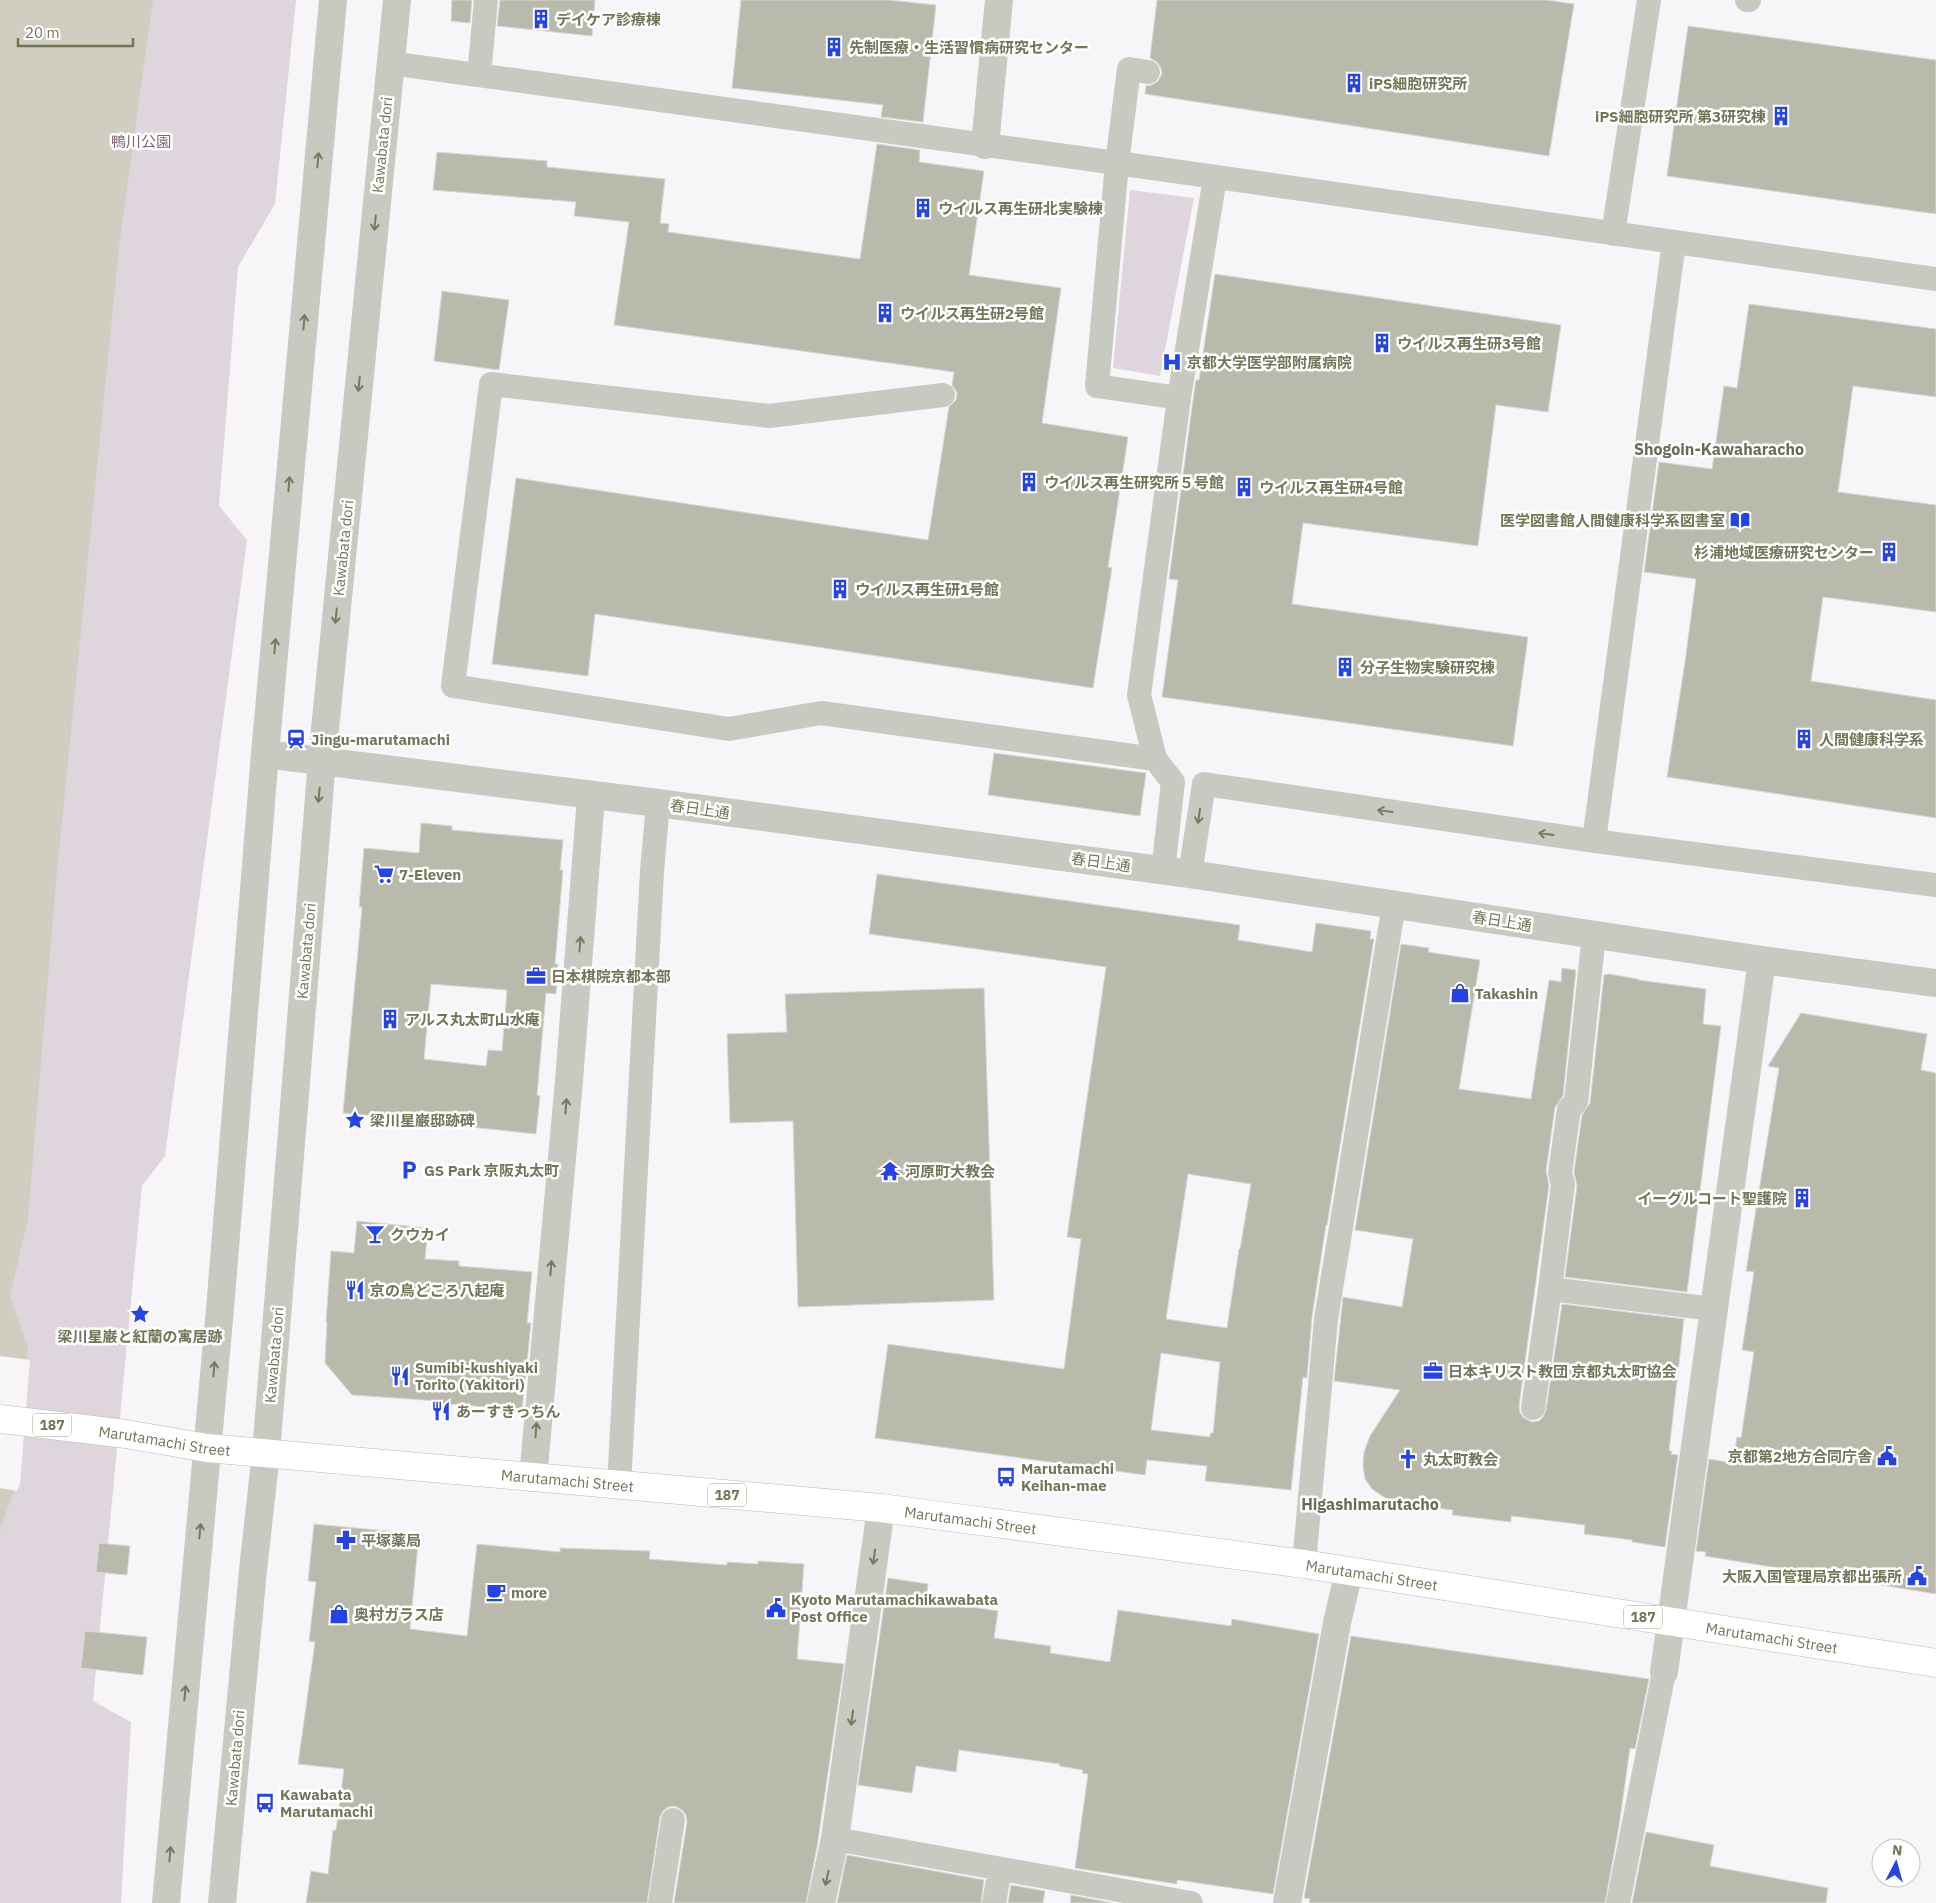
<svg xmlns="http://www.w3.org/2000/svg" width="1936" height="1903" font-family="'IBM Plex Sans','Noto Sans JP',sans-serif">
	<rect width="100%" height="100%" fill="#f7f5f8"/>
	<path fill="#dfd6dd" d="M0 0H296L275 204 238 267 219 506 247 540 165 1156 142 1186 93 1701 131 1722 121 1903H0Z
		M1130 190 1194 198 1160 376 1113 368Z"/>
	<path fill="#d0cec1" d="M0 0H153L120 239 57 871 28 1219 10 1296 28 1348 17 1482 0 1530Z"/>
	<path fill="#f7f5f8" d="M0 1356 30 1360 20 1483 17 1491 0 1488Z"/>
	<path fill="#babaac" stroke="#d8d7d9" fill-rule="evenodd" d="M452 0H472L470 23 451 21Z
		M500 0H595L592 36 497 26Z
		M741 0H889L936 5 923 122 881 117 883 105 732 88Z
		M1157 0H1547L1574 4 1549 156 1145 94 1146 86 1152 85 1158 81 1162 74 1161 68 1157 62 1150 58Z
		M1688 26 1936 60V214L1667 176Z
		M877 144 920 150 919 162 984 171 969 275 1061 288 1042 423 1128 437 1108 567 1112 568 1093 688 595 614 588 676 492 664 516 478 928 540 949 407 956 400 957 393 952 385 954 372 614 325 629 222 574 216 576 202 433 190 437 152 547 161V167L665 179 660 223 669 224 668 232 860 259Z
		M1215 274 1561 325 1548 412 1496 405 1478 546 1303 523 1292 604 1528 637 1513 746 1162 697 1178 580 1169 579 1193 400 1196 380H1199Z
		M442 291 509 300 499 370 434 361Z
		M1749 304 1936 329V397L1853 386 1838 492 1936 505V612L1823 597 1811 681 1936 700V818L1667 777 1685 662 1696 579 1644 572 1659 462 1712 469 1724 386 1737 388Z
		M994 753 1146 773 1140 816 988 795Z
		M421 823 452 826V830L563 840 560 870H563L555 964H558L556 994 546 993 537 1095 540 1096 536 1134 452 1125V1123L343 1113 362 907H359L364 848 419 853ZM431 984 507 990 502 1051 488 1050 486 1066 424 1059Z
		M877 874 1240 925 1238 940 1312 952 1316 923 1371 931 1370 939H1374L1327 1225H1326L1312 1317 1307 1378 1303 1377 1291 1490 1205 1481 1207 1466 1147 1460 1145 1475 875 1438 888 1344 1064 1369 1081 1239 1067 1237 1106 967 869 934ZM1188 1174 1251 1184 1240 1249H1239L1227 1328 1166 1319ZM1161 1353 1220 1362 1213 1433H1210V1437L1151 1430Z
		M1401 944 1429 948 1428 952 1480 960 1459 1089 1531 1099 1549 980 1561 982 1562 968 1576 970 1563 1096 1555 1107 1546 1171 1549 1185 1519 1406 1520 1413 1524 1418 1532 1422 1539 1421 1543 1417 1546 1410 1562 1304 1684 1319 1669 1451H1672L1671 1454 1678 1455 1665 1547 1632 1542V1540L1584 1534 1585 1525 1511 1516V1522L1452 1515 1453 1510 1398 1503 1387 1499 1372 1489 1365 1479 1363 1466 1364 1452 1370 1436 1400 1390 1334 1381 1343 1297 1402 1307 1413 1239 1355 1230Z
		M1609 974 1638 979V980L1706 989 1703 1024 1721 1026 1687 1292 1565 1277 1577 1186 1574 1172 1582 1115 1590 1103 1604 975Z
		M984 988 994 1300 798 1307 793 1121 730 1123 727 1034 787 1032 785 994Z
		M1801 1013 1927 1034 1921 1070 1936 1073V1594L1705 1556 1706 1552 1696 1551 1709 1459 1733 1463 1737 1437 1741 1438 1754 1352 1742 1350 1754 1272 1746 1271 1779 1068 1768 1066Z
		M357 1221 428 1228 425 1259 459 1261V1266L532 1272 527 1323H531L522 1410 438 1403 439 1401 352 1395 325 1363 327 1322H326L331 1251 354 1253Z
		M314 1524 419 1534 410 1629 467 1636 477 1544 560 1552V1548L650 1551 649 1559 727 1565V1562L758 1564V1561L804 1564 797 1659 844 1664 817 1847 806 1903H674L687 1822 686 1815 682 1810 675 1806 668 1807 663 1811 660 1817 647 1903H306L311 1871 328 1874 333 1830H336L344 1769 298 1764 315 1642 309 1641 316 1582 308 1581Z
		M99 1543 130 1546 127 1575 96 1572Z
		M888 1578 928 1584 926 1600 998 1611 994 1638 1051 1646 1050 1653 1110 1662 1118 1610 1231 1626 1232 1619 1319 1634 1273 1894 1177 1880V1884L1075 1868 1088 1774 1082 1773 1083 1770 1059 1766 1060 1764 959 1750 956 1772 916 1766 912 1793 858 1785Z
		M85 1631 147 1637 143 1675 81 1668Z
		M1351 1636 1649 1679 1635 1749 1630 1748 1619 1826 1605 1903H1309L1310 1899 1304 1898Z
		M1646 1832 1714 1845 1710 1866 1828 1888 1826 1903H1632Z
		M847 1855 984 1880 981 1903H837Z
		M1011 1885 1045 1891 1043 1903H1008Z
		M1071 1895 1113 1903H1070Z"/>
	<g fill="none" stroke-linecap="round" stroke-linejoin="round">
		<defs>
			<g id="primary">
				<path id="s1" d="M0 1419 126 1434 207 1448 881 1508 1304 1564 1936 1663"/>
			</g>
		</defs>
		<use href="#primary" stroke="#bbbbb2" stroke-width="29"/>
		<path stroke="#c8c9c0" stroke-width="24" d="M1747 0H1749
			M390 63 1117 163 1129 69 1148 72
			M479 75 486 0
			M1613 234 1649 0
			M943 395 769 416 491 384 453 686 729 729 821 713 1155 759 1139 695 1179 398 1097 386 1117 163 1936 279
			M1179 398 1215 178
			M1155 759 1173 782 1163 871
			M1594 841 1674 242
			M1190 874 1204 784 1594 841 1936 885
			M1594 935 1576 1102 1569 1109 1560 1173 1563 1184 1550 1289 1714 1309
			M1533 1408 1550 1289
			M619 1486 652 871 658 803
			M1304 1564 1326 1319 1394 904
			M835 1839 1191 1903
			M660 1903 673 1820
			M994 1903 1000 1869
			M1618 1903 1664 1672"/>
		<path stroke="#c8c9c0" stroke-width="28" d="M985 145 999 0"/>
		<path stroke="#c8c9c0" stroke-width="28" d="M533 1478 569 1081 591 796
			M821 1903 835 1839 881 1508
			M1287 1903 1337 1623 1349 1571"/>
		<path stroke="#c8c9c0" stroke-width="28" d="M265 754 658 803 1190 874 1762 960 1936 983
			M1664 1672 1762 960
			M166 1903 220 1309 265 754 333 0
			M222 1903 253 1570 266 1453 322 760 397 0"/>
		<use href="#primary" stroke="#fff" stroke-width="28"/>
	</g>
	<defs><path id="oneway-shaft" d="M-6 0H5M1.5-3L5.5 0L1.5 3" fill="none" stroke-width="1.6" stroke-linecap="round" stroke-linejoin="round" transform="scale(1.25)"/></defs>
	<g stroke="#78785e">
		<use href="#oneway-shaft" transform="translate(318 160) rotate(-85)"/>
		<use href="#oneway-shaft" transform="translate(375 223) rotate(96)"/>
		<use href="#oneway-shaft" transform="translate(304 322) rotate(-85)"/>
		<use href="#oneway-shaft" transform="translate(359 384) rotate(96)"/>
		<use href="#oneway-shaft" transform="translate(289 484) rotate(-85)"/>
		<use href="#oneway-shaft" transform="translate(336 616) rotate(96)"/>
		<use href="#oneway-shaft" transform="translate(275 646) rotate(-85)"/>
		<use href="#oneway-shaft" transform="translate(319 795) rotate(95)"/>
		<use href="#oneway-shaft" transform="translate(1385 811) rotate(-172)"/>
		<use href="#oneway-shaft" transform="translate(1199 816) rotate(98)"/>
		<use href="#oneway-shaft" transform="translate(1546 834) rotate(-172)"/>
		<use href="#oneway-shaft" transform="translate(580 944) rotate(-85)"/>
		<use href="#oneway-shaft" transform="translate(566 1106) rotate(-85)"/>
		<use href="#oneway-shaft" transform="translate(551 1268) rotate(-85)"/>
		<use href="#oneway-shaft" transform="translate(214 1369) rotate(-85)"/>
		<use href="#oneway-shaft" transform="translate(536 1430) rotate(-86)"/>
		<use href="#oneway-shaft" transform="translate(200 1531) rotate(-85)"/>
		<use href="#oneway-shaft" transform="translate(874 1557) rotate(98)"/>
		<use href="#oneway-shaft" transform="translate(185 1693) rotate(-85)"/>
		<use href="#oneway-shaft" transform="translate(852 1718) rotate(98)"/>
		<use href="#oneway-shaft" transform="translate(170 1854) rotate(-85)"/>
		<use href="#oneway-shaft" transform="translate(827 1878) rotate(102)"/>
	</g>
	<defs>
		<symbol id="building-bare" viewBox="-9 -9 18 18"><path d="M-4-6H4V6H1V3H-1V6H-4ZM-2.5-4.3h1.7v1.8h-1.7ZM.8-4.3h1.7v1.8H.8ZM-2.5-1h1.7V.8h-1.7ZM.8-1h1.7V.8H.8Z" fill="#2544e7" stroke="#fff" stroke-width="2.5" paint-order="stroke"/></symbol>
		<symbol id="hospital-bare" viewBox="-9 -9 18 18"><path d="M-5-5h3v3.5h4V-5h3V5h-3V1.5h-4V5h-3Z" fill="#2544e7" stroke="#fff" stroke-width="2.5" paint-order="stroke"/></symbol>
		<symbol id="library-bare" viewBox="-9 -9 18 18"><path d="M-6-4Q-3-5.5-.7-3.5V5Q-3 3-6 4ZM6-4Q3-5.5 .7-3.5V5Q3 3 6 4Z" fill="#2544e7" stroke="#fff" stroke-width="2.5" paint-order="stroke"/></symbol>
		<symbol id="station-bare" viewBox="-9 -9 18 18"><path d="M-3-6H3Q5-6 5-4V2Q5 4 3 4L4.5 6H3L1.5 4h-3L-3 6H-4.5L-3 4Q-5 4-5 2V-4Q-5-6-3-6ZM-3.5-4v3h7v-3ZM-3.5 1v1.5H-2V1ZM2 1v1.5H3.5V1Z" fill="#2544e7" stroke="#fff" stroke-width="2.5" paint-order="stroke"/></symbol>
		<symbol id="supermarket-bare" viewBox="-9 -9 18 18"><path d="M-6-5.5h2.5l.6 2H6L4.5 2H-2.5L-4.4-4H-6ZM-1.5 3.2a1.3 1.3 0 1 0 .1 0ZM3 3.2a1.3 1.3 0 1 0 .1 0Z" fill="#2544e7" stroke="#fff" stroke-width="2.5" paint-order="stroke"/></symbol>
		<symbol id="office-bare" viewBox="-9 -9 18 18"><path d="M-6-3h4V-5.5h4V-3h4V5H-6ZM-1-4.5V-3h2v-1.5ZM-6 0V1H6V0Z" fill="#2544e7" stroke="#fff" stroke-width="2.5" paint-order="stroke"/></symbol>
		<symbol id="shop-bare" viewBox="-9 -9 18 18"><path d="M-5-2.5h2.3a2.7 3.5 0 0 1 5.4 0H5L5.5 6h-11ZM-1.5-2.5h3a1.5 2.3 0 0 0-3 0Z" fill="#2544e7" stroke="#fff" stroke-width="2.5" paint-order="stroke"/></symbol>
		<symbol id="sight-bare" viewBox="-9 -9 18 18"><path d="M0-6L1.8-2.2L6-1.7L2.9 1.2L3.7 5.4L0 3.3L-3.7 5.4L-2.9 1.2L-6-1.7L-1.8-2.2Z" fill="#2544e7" stroke="#fff" stroke-width="2.5" paint-order="stroke"/></symbol>
		<symbol id="parking-bare" viewBox="-9 -9 18 18"><path d="M-3.5-5.5H1a3.5 3.5 0 0 1 0 7H-1V5.5H-3.5ZM-1-3.4V-.6H.8a1.4 1.4 0 0 0 0-2.8Z" fill="#2544e7" stroke="#fff" stroke-width="2.5" paint-order="stroke"/></symbol>
		<symbol id="temple-bare" viewBox="-9 -9 18 18"><path d="M0-6L5-2H3V0L6.5 2.5H4V6H1.5V3h-3V6H-4V2.5H-6.5L-3 0V-2H-5Z" fill="#2544e7" stroke="#fff" stroke-width="2.5" paint-order="stroke"/></symbol>
		<symbol id="bar-bare" viewBox="-9 -9 18 18"><path d="M-6-5H6L.8 .8V4.5H3.5V6h-7V4.5H-.8V.8Z" fill="#2544e7" stroke="#fff" stroke-width="2.5" paint-order="stroke"/></symbol>
		<symbol id="restaurant-bare" viewBox="-9 -9 18 18"><path d="M-5-6h1v4h1v-4h1v4h1v-4h1v5L-1.5 .5V6h-2V.5L-5-1ZM5-6V6H3V1.5H1.5Q1.5-4 5-6Z" fill="#2544e7" stroke="#fff" stroke-width="2.5" paint-order="stroke"/></symbol>
		<symbol id="civic-bare" viewBox="-9 -9 18 18"><path d="M-.6-6.5H3V-4.5H.6V-3L4-1V1h2V6H-6V1h2V-1L-.6-3ZM-1.2 2.5V6h2.4V2.5Z" fill="#2544e7" stroke="#fff" stroke-width="2.5" paint-order="stroke"/></symbol>
		<symbol id="church-bare" viewBox="-9 -9 18 18"><path d="M-1.2-6h2.4v3.5h3.3v2.4h-3.3V6h-2.4V-.1h-3.3v-2.4h3.3Z" fill="#2544e7" stroke="#fff" stroke-width="2.5" paint-order="stroke"/></symbol>
		<symbol id="bus-bare" viewBox="-9 -9 18 18"><path d="M-5-6H5V4H4V6H2V4H-2V6H-4V4H-5ZM-3.5-4V0h7V-4ZM-3.5 1.2v1.5H-2V1.2ZM2 1.2v1.5H3.5V1.2Z" fill="#2544e7" stroke="#fff" stroke-width="2.5" paint-order="stroke"/></symbol>
		<symbol id="pharmacy-bare" viewBox="-9 -9 18 18"><path d="M-2-6h4v4h4v4h-4v4h-4v-4h-4v-4h4Z" fill="#2544e7" stroke="#fff" stroke-width="2.5" paint-order="stroke"/></symbol>
		<symbol id="cafe-bare" viewBox="-9 -9 18 18"><path d="M-5.5-4.5H6V0H3Q3 3.5 0 3.5H-2.5Q-5.5 3.5-5.5 0ZM3-3.2v2h1.7v-2ZM-6 4.5H4V6H-6Z" fill="#2544e7" stroke="#fff" stroke-width="2.5" paint-order="stroke"/></symbol>
	</defs>
	<g fill-rule="evenodd">
		<use href="#building-bare" x="527" y="5" width="28" height="28"/>
		<use href="#building-bare" x="820" y="33" width="28" height="28"/>
		<use href="#building-bare" x="1340" y="69" width="28" height="28"/>
		<use href="#building-bare" x="1767" y="102" width="28" height="28"/>
		<use href="#building-bare" x="909" y="194" width="28" height="28"/>
		<use href="#building-bare" x="871" y="299" width="28" height="28"/>
		<use href="#building-bare" x="1368" y="329" width="28" height="28"/>
		<use href="#hospital-bare" x="1158" y="348" width="28" height="28"/>
		<use href="#building-bare" x="1015" y="468" width="28" height="28"/>
		<use href="#building-bare" x="1230" y="473" width="28" height="28"/>
		<use href="#library-bare" x="1726" y="506" width="28" height="28"/>
		<use href="#building-bare" x="1875" y="538" width="28" height="28"/>
		<use href="#building-bare" x="826" y="575" width="28" height="28"/>
		<use href="#building-bare" x="1331" y="653" width="28" height="28"/>
		<use href="#station-bare" x="282" y="725" width="28" height="28"/>
		<use href="#building-bare" x="1790" y="725" width="28" height="28"/>
		<use href="#supermarket-bare" x="370" y="860" width="28" height="28"/>
		<use href="#office-bare" x="522" y="962" width="28" height="28"/>
		<use href="#shop-bare" x="1446" y="979" width="28" height="28"/>
		<use href="#building-bare" x="376" y="1005" width="28" height="28"/>
		<use href="#sight-bare" x="341" y="1106" width="28" height="28"/>
		<use href="#parking-bare" x="395" y="1156" width="28" height="28"/>
		<use href="#temple-bare" x="876" y="1157" width="28" height="28"/>
		<use href="#building-bare" x="1788" y="1184" width="28" height="28"/>
		<use href="#bar-bare" x="361" y="1220" width="28" height="28"/>
		<use href="#restaurant-bare" x="341" y="1276" width="28" height="28"/>
		<use href="#sight-bare" x="126" y="1300" width="28" height="28"/>
		<use href="#office-bare" x="1419" y="1357" width="28" height="28"/>
		<use href="#restaurant-bare" x="386" y="1362" width="28" height="28"/>
		<use href="#restaurant-bare" x="427" y="1397" width="28" height="28"/>
		<use href="#civic-bare" x="1873" y="1442" width="28" height="28"/>
		<use href="#church-bare" x="1394" y="1445" width="28" height="28"/>
		<use href="#bus-bare" x="992" y="1463" width="28" height="28"/>
		<use href="#pharmacy-bare" x="332" y="1526" width="28" height="28"/>
		<use href="#civic-bare" x="1903" y="1562" width="28" height="28"/>
		<use href="#cafe-bare" x="482" y="1578" width="28" height="28"/>
		<use href="#civic-bare" x="762" y="1594" width="28" height="28"/>
		<use href="#shop-bare" x="325" y="1600" width="28" height="28"/>
		<use href="#bus-bare" x="251" y="1789" width="28" height="28"/>
	</g>
	<g text-anchor="middle" dominant-baseline="central" stroke-width="5" stroke-linejoin="round" paint-order="stroke">
		<g fill="#fff" stroke="#9e9e8b" stroke-width="1">
			<rect x="33" y="1413.5" width="38" height="23" rx="4"/>
			<rect x="708" y="1483.5" width="38" height="23" rx="4"/>
			<rect x="1624" y="1605.5" width="38" height="23" rx="4"/>
		</g>
		<g font-size="14" font-weight="bold" fill="#747459">
			<text x="52" y="1425">187</text>
			<text x="727" y="1495">187</text>
			<text x="1643" y="1617">187</text>
		</g>
		<g font-size="15" font-weight="bold" fill="#747459" stroke="#fff" text-anchor="start">
			<text x="556" y="19">デイケア診療棟</text>
			<text x="849" y="47">先制医療・生活習慣病研究センター</text>
			<text x="1369" y="83">iPS細胞研究所</text>
			<text x="1766" y="116" text-anchor="end">iPS細胞研究所 第3研究棟</text>
			<text x="938" y="208">ウイルス再生研北実験棟</text>
			<text x="900" y="313">ウイルス再生研2号館</text>
			<text x="1397" y="343">ウイルス再生研3号館</text>
			<text x="1187" y="362">京都大学医学部附属病院</text>
			<text x="1044" y="482">ウイルス再生研究所５号館</text>
			<text x="1259" y="487">ウイルス再生研4号館</text>
			<text x="1725" y="520" text-anchor="end">医学図書館人間健康科学系図書室</text>
			<text x="1874" y="552" text-anchor="end">杉浦地域医療研究センター</text>
			<text x="855" y="589">ウイルス再生研1号館</text>
			<text x="1360" y="667">分子生物実験研究棟</text>
			<text x="311" y="739">Jingu-marutamachi</text>
			<text x="1819" y="739">人間健康科学系</text>
			<text x="399" y="874">7-Eleven</text>
			<text x="551" y="976">日本棋院京都本部</text>
			<text x="1475" y="993">Takashin</text>
			<text x="405" y="1019">アルス丸太町山水庵</text>
			<text x="370" y="1120">梁川星巌邸跡碑</text>
			<text x="424" y="1170">GS Park 京阪丸太町</text>
			<text x="905" y="1171">河原町大教会</text>
			<text x="1787" y="1198" text-anchor="end">イーグルコート聖護院</text>
			<text x="390" y="1234">クウカイ</text>
			<text x="370" y="1290">京の鳥どころ八起庵</text>
			<text x="140" y="1336" text-anchor="middle">梁川星巌と紅蘭の寓居跡</text>
			<text x="415" y="1367">Sumibi-kushiyaki<tspan x="415" dy="17">Torito (Yakitori)</tspan></text>
			<text x="1448" y="1371">日本キリスト教団 京都丸太町協会</text>
			<text x="456" y="1411">あーすきっちん</text>
			<text x="1872" y="1456" text-anchor="end">京都第2地方合同庁舎</text>
			<text x="1423" y="1459">丸太町教会</text>
			<text x="1021" y="1468">Marutamachi<tspan x="1021" dy="17">Keihan-mae</tspan></text>
			<text x="361" y="1540">平塚薬局</text>
			<text x="1902" y="1576" text-anchor="end">大阪入国管理局京都出張所</text>
			<text x="511" y="1592">more</text>
			<text x="791" y="1599">Kyoto Marutamachikawabata<tspan x="791" dy="17">Post Office</tspan></text>
			<text x="354" y="1614">奥村ガラス店</text>
			<text x="280" y="1794">Kawabata<tspan x="280" dy="17">Marutamachi</tspan></text>
		</g>
		<g font-size="15" fill="#7d6573" stroke="#fff">
			<text x="141" y="141">鴨川公園</text>
		</g>
		<g font-size="15" fill="#747459" stroke="#fff">
			<text transform="translate(382 145) rotate(-84)">Kawabata dori</text>
			<text transform="translate(343 548) rotate(-84)">Kawabata dori</text>
			<text transform="translate(700 809) rotate(8)">春日上通</text>
			<text transform="translate(1101 862) rotate(8)">春日上通</text>
			<text transform="translate(1502 921) rotate(9)">春日上通</text>
			<text transform="translate(306 951) rotate(-85)">Kawabata dori</text>
			<text transform="translate(274 1355) rotate(-85)">Kawabata dori</text>
			<text stroke="none"><textPath href="#s1" startOffset="166">Marutamachi Street</textPath></text>
			<text stroke="none"><textPath href="#s1" startOffset="571">Marutamachi Street</textPath></text>
			<text stroke="none"><textPath href="#s1" startOffset="976">Marutamachi Street</textPath></text>
			<text stroke="none"><textPath href="#s1" startOffset="1381">Marutamachi Street</textPath></text>
			<text stroke="none"><textPath href="#s1" startOffset="1786">Marutamachi Street</textPath></text>
			<text transform="translate(235 1758) rotate(-85)">Kawabata dori</text>
		</g>
		<g font-size="16" font-weight="bold" fill="#6a6b54" stroke="#fff">
			<text x="1719" y="449">Shogoin-Kawaharacho</text>
			<text x="1370" y="1504">Higashimarutacho</text>
		</g>
	</g>
	<g transform="translate(1896 1863) rotate(6)"><circle r="24" fill="#ffffff" stroke="#c7c7bd"/>
	<path d="M0-4L9 19L0 12L-9 19Z" fill="#2544e7"/>
	<text y="-8" font-size="14" font-weight="bold" text-anchor="middle" fill="#747459">N</text>
	</g>
	<path d="M18 38v8h115v-8" fill="none" stroke="#747459" stroke-width="2.5"/>
	<text x="25" y="38" font-size="15" fill="#747459" stroke="#ffffff" stroke-width="4" paint-order="stroke">20 m</text>
</svg>
